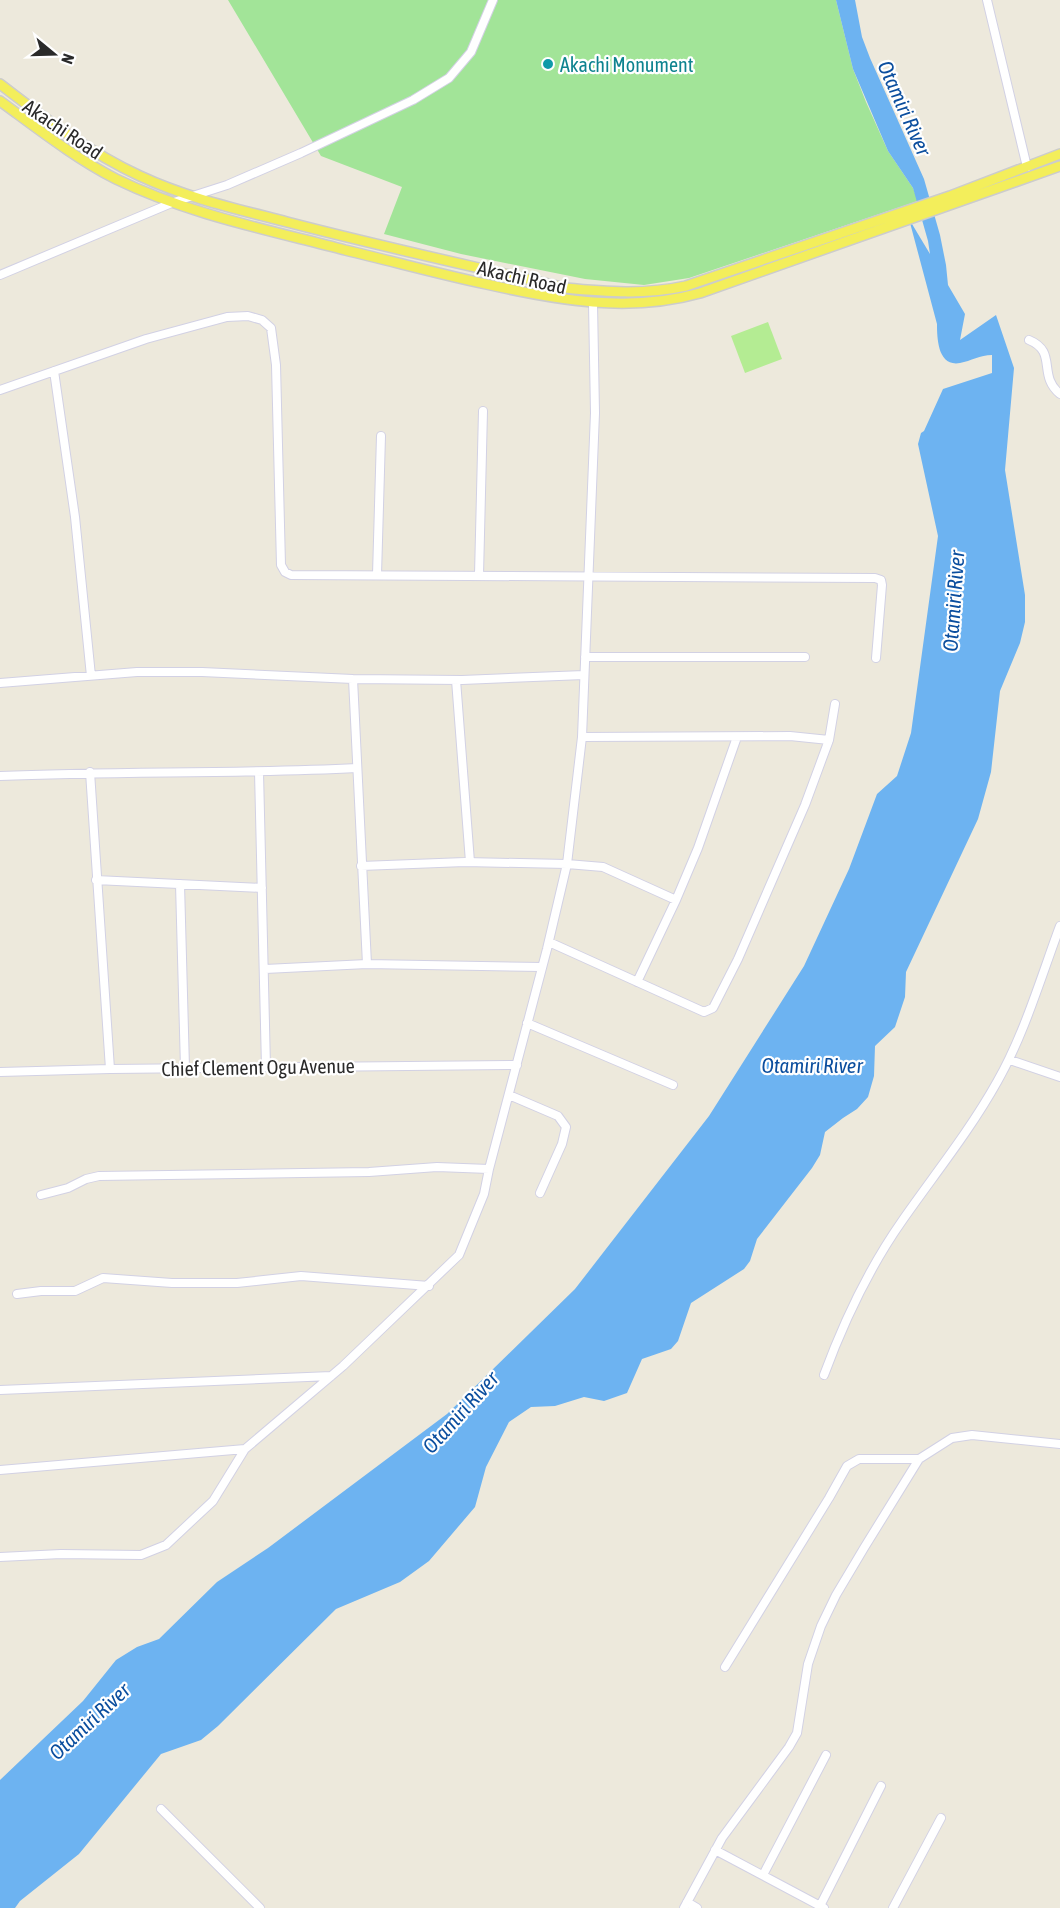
<svg xmlns="http://www.w3.org/2000/svg" width="1060" height="1908" font-family="'Asap Condensed',sans-serif">
	<rect width="100%" height="100%" fill="#ede9dc"/>
	<path fill="#a2e498" d="M228 0H836L853 69 866 102 888 151 913 188 918 201 689 278 644 285 585 279 461 254 384 234 402 187 321 156Z"/>
	<path fill="#b4ec93" d="M768 322 782 359 745 373 731 336Z"/>
	<path fill="#6db3f1" d="M836 0H855L862 37 870 58 924 179 940 235 946 265 948 285 965 314 960 340 996 315 1014 368 1005 470 1025 595V622L1020 643 1000 691 991 772 978 819 906 972 905 997 895 1027 875 1046 874 1076 868 1097 857 1109 843 1118 825 1132 820 1155 812 1168 757 1239 750 1261 744 1269 691 1303 678 1341 671 1349 642 1359 627 1393 604 1401 584 1397 555 1406 531 1407 509 1422 486 1467 475 1507 429 1561 400 1582 336 1609 218 1726 201 1740 161 1754 79 1854 20 1901 15 1908H0V1780L83 1701 116 1660 137 1647 159 1639 217 1582 268 1548 447 1414 575 1289 709 1116 804 966 849 869 877 794 897 776 911 733 938 536 918 444 921 433 924 431 943 389 992 373V355C980 355 971 361 960 363 938 367 937 339 937 324L909 219 930 254 928 241 913 188 888 151 853 69Z"/>
	<g fill="none" stroke-linecap="round" stroke-linejoin="round">
		<defs>
			<path id="minor" d="M987 0 1027 167
				M0 275 174 202 227 185 301 153 413 100 449 78 471 52 493 0
				M1029 340C1058 352 1037 375 1060 394
				M54 371 75 517 91 676
				M0 390 146 339 227 317 248 316 262 320 271 328 276 365 281 565 285 572 291 575 875 578 881 580 882 585 876 658
				M377 575 381 436
				M479 575 483 411
				M585 657H805
				M353 679 367 964
				M456 680 470 862
				M0 683 137 672H202L353 679 462 680 584 675
				M582 737 790 736 829 740
				M90 772 110 1069
				M259 772 266 1067
				M0 776C119 771 238 774 357 768
				M361 866 465 862 567 864 603 867 676 900
				M96 880 262 888
				M180 884 185 1068
				M549 942 704 1012 713 1008 738 959 805 805 829 740 835 704
				M265 969 367 964 542 967
				M637 982 676 900 698 848 737 737
				M527 1023 673 1085
				M1010 1060 1060 1077
				M0 1072 110 1069 517 1065
				M509 1095 558 1116 566 1127 562 1144 540 1193
				M41 1195 68 1188 86 1179 99 1176 369 1172 437 1167 489 1169
				M17 1294 41 1291H75L103 1278 172 1283H237L301 1276 429 1286
				M824 1375C844 1321 869 1268 902 1221 934 1175 969 1132 997 1082 1024 1035 1041 977 1060 926
				M0 1390 331 1376
				M0 1470 245 1449
				M0 1557 61 1554 141 1555 166 1545 213 1501 245 1449 343 1366 459 1255 484 1194 489 1169 547 949 567 864 582 737 595 413 593 303
				M725 1667 829 1498 847 1466 859 1459H919
				M161 1809 260 1908
				M715 1850 824 1908
				M763 1875 826 1755
				M687 1902 697 1908
				M820 1906 881 1786
				M684 1908 722 1838 789 1747 797 1733 808 1664 821 1626 836 1595 864 1548 919 1459 952 1438 972 1435 1060 1444
				M893 1908 941 1818"/>
			<path id="major" d="M0 84C44 118 90 153 140 176 187 198 237 209 287 222 379 246 472 266 565 288 606 292 645 295 686 286L950 196 1060 154
				M0 101C37 128 75 158 116 179 188 214 269 230 345 250 392 261 439 274 486 284 557 300 629 313 700 293L1060 166"/>
		</defs>
		<use href="#minor" stroke="#d2d1e4" stroke-width="10"/>
		<use href="#major" stroke="#ccc" stroke-width="12"/>
		<use href="#minor" stroke="#fff" stroke-width="8"/>
		<use href="#major" stroke="#f3ee5b" stroke-width="9"/>
	</g>
	<circle fill="#0f9aa8" stroke="#fff" stroke-width="2" cx="548" cy="64" r="6"/>
	<g text-anchor="middle" dominant-baseline="central" stroke-width="4.5" stroke-linejoin="round" paint-order="stroke">
		<g font-size="20" fill="#0d838f" stroke="#fff" text-anchor="start">
			<text x="560" y="64">Akachi Monument</text>
		</g>
		<g font-size="20" fill="#2a2a2a" stroke="#fff">
			<text transform="translate(63 129) rotate(34)">Akachi Road</text>
			<text transform="translate(522 277) rotate(13)">Akachi Road</text>
			<text transform="translate(258 1067) rotate(-1)">Chief Clement Ogu Avenue</text>
		</g>
		<g font-size="21" font-style="italic" fill="#0b4e9e" stroke="#fff">
			<text transform="translate(905 108) rotate(66)">Otamiri River</text>
			<text transform="translate(953 601) rotate(-86)">Otamiri River</text>
			<text x="812" y="1065">Otamiri River</text>
			<text transform="translate(460 1412) rotate(-48)">Otamiri River</text>
			<text transform="translate(89 1721) rotate(-43)">Otamiri River</text>
		</g>
	</g>
	<g transform="translate(54 54) rotate(109)" stroke="#ffffff" stroke-width="4.5" paint-order="stroke">
	<path d="M0-4.5L10 22L0 15L-10 22Z" fill="#2a2a2a"/>
	<text y="-9" font-size="16" font-weight="bold" text-anchor="middle" fill="#2a2a2a">N</text>
	</g>
</svg>
